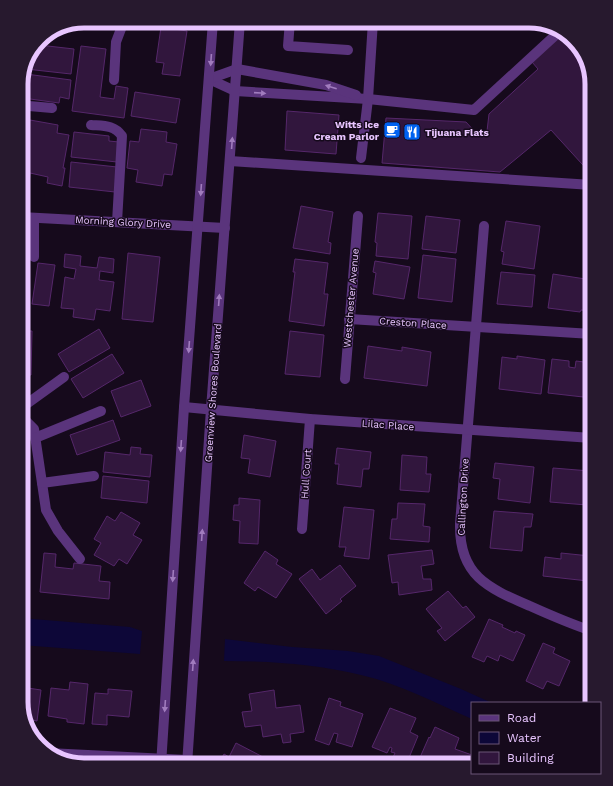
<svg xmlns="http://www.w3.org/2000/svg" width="613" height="786" font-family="'Work Sans',sans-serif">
  <rect width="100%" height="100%" fill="#160a1c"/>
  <g fill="#0d0738">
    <path d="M21,618l109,9 12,4 -2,23 -119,-9z"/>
    <path d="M225,639l67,8 56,4 31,5 82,33 31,14h-20v16c-36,-16 -72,-35 -111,-44 -45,-11 -91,-14 -137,-14z"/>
  </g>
  <g fill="#31163d" stroke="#55276a">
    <path d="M161,27l26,4 -7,45 -18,-2 2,-11 -8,-1z"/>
    <path d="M564,33l18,16 10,35v91l-41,-45 -51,42 -118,-9 4,-45 80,4 11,12h6l4,-3 2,-17 49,-45 -6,-7z"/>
    <path d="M39,45l35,4 -3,25 -45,-5 9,-18 3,1z"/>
    <path d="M81,46l25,3 -6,48 14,2 2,-13 12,2 -4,30 -52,-7z"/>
    <path d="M26,74l45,6 -2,19 -9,-2 -1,6 -36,-5z"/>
    <path d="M135,92l45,7 -4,24 -45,-7z"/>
    <path d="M287,111l52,4 -3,39 -51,-4z"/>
    <path d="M30,120l28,5 -1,8 12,2 -6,33h2l-3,18 -15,-3 1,-6 -18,-4 -1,11 -8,-2v-14l3,1 1,-8h-4v-30l6,1z"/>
    <path d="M141,129l26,3 -1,10 11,2 -5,31 -8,-1 -2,12 -26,-4 2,-12 -11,-2 3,-27 9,1z"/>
    <path d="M74,132l35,4v5l10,1 -2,20 -46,-5z"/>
    <path d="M71,162l46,5 -2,25 -46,-5z"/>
    <path d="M301,206l32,6 -5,30 3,1 -1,11 -37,-6z"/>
    <path d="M378,213l34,3 -4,43 -32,-3 1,-13 -2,-1z"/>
    <path d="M426,216l34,4 -4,33 -34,-4z"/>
    <path d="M506,221l34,5 -6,43 -32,-5 2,-12 -3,-1z"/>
    <path d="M591,227h1v13h-2z"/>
    <path d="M128,253l32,4 -7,65 -31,-3z"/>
    <path d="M65,254l16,2 -1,10 17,2 2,-11 15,2 -1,14 -13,-2 -1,9 15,2 -4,29 -14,-2 -2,11 -21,-3 1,-8 -13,-1 4,-31 9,2 2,-10 -12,-2z"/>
    <path d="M423,255l33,4 -4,43 -34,-4z"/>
    <path d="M295,259l33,4 -4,31h4l-4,32 -35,-5 6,-49h-2z"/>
    <path d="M375,261l35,6 -6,32 -31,-5 3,-21 -3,-1z"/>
    <path d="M21,262h6l-1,39 -5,-1z"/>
    <path d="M38,263l17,2 -6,41 -17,-2z"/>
    <path d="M501,272l34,3 -3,32 -35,-3z"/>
    <path d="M553,274l39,6v31l-11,-1 -1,2 -32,-4z"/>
    <path d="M99,329l11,19 -41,24 -11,-18z"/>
    <path d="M21,331h11l-1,44h-10z"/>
    <path d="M290,331l34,4 -4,42 -35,-3z"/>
    <path d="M368,346l34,5v-4l29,5 -4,34 -63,-8z"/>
    <path d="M112,354l12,19 -41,25 -12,-19z"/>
    <path d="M517,356l28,4 -4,34 -42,-5 3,-32 15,2z"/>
    <path d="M552,359l17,2v6l6,1 1,-7 16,2v35l-44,-5z"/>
    <path d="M141,380l10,26 -30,11 -10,-26z"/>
    <path d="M113,420l7,20 -43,15 -7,-20z"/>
    <path d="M244,435l32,6 -6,36 -22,-4 2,-14 -9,-1z"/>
    <path d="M131,447l10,1 -1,6 12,1 -2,22 -47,-5 2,-20 25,3z"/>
    <path d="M337,448l34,4 -2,17h-6l-2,18 -24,-3 2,-20h-4z"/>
    <path d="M402,455l25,2 -1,17h5l-2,18 -29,-2z"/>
    <path d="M495,463l39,4 -4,36 -32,-4 2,-20 -7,-1z"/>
    <path d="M553,468l37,3 -3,34 -37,-3z"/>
    <path d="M103,476l46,5 -2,22 -46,-5z"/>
    <path d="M239,498l21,2 -2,44 -19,-1 1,-22 -7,-1 1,-15h5z"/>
    <path d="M398,503l27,1 -2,22 7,1 -1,15 -39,-3 2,-20h5z"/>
    <path d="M344,507l30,3 -5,49 -25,-3 2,-9h-7z"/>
    <path d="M494,511l39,3 -2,13h-7l-2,24 -32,-3z"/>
    <path d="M121,512l19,11 -7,12 9,5 -15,24 -8,-5 -5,7 -20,-11 7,-12 -7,-4 13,-23 8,5z"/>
    <path d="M432,550l2,14 -13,2 2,13h8l1,11 -33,5 -1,-13 -6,1 -4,-28z"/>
    <path d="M265,551l13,9 -2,4 16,10 -16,24 -18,-11 -3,4 -11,-8z"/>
    <path d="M44,553l12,1 -1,13 18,2 1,-6 27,3 -2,15 11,1 -1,17 -69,-7z"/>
    <path d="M561,553l29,3 -2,25 -45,-5 2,-19 16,2z"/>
    <path d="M340,565l16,21 -16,13 2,2 -16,13 -27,-35 13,-10 8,11z"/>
    <path d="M448,591l15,17 3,-2 9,11 -30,24 -8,-10 5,-3 -16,-19z"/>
    <path d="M489,619l14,6 -1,2 13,6 1,-2 9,4 -12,26 -13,-6 -2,6 -11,-5 -3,6 -12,-5z"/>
    <path d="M543,643l12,5 -2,5 17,8 -11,25 -12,-5 -4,8 -17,-8z"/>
    <path d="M590,661h2v34l-8,-2z"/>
    <path d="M70,682l18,2 -4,40 -17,-2v-3l-19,-3 3,-28 18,2z"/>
    <path d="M21,687l20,3 -4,31 -11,-2 -5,-17z"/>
    <path d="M108,689l24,2 -3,26 -22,-2v10l-15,-1 3,-31 13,1z"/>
    <path d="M274,690l2,18 24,-3 4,27 -14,2 1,8 -8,1 -2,-9 -18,3 -2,-12 -16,2 -3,-15 10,-1 -3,-17z"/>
    <path d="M329,698l12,4 -1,4 23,8 -11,33 -16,-5 2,-8 -4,-1 -5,12 -14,-5z"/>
    <path d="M390,708l26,10 -6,14 8,4 -12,29 -16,-1 5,-11 -4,-1 1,-4 -2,-1 -3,6 -15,-6z"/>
    <path d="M435,727l24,11 -4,11 17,6 -4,10h-42l-8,-3 11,-25 1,1z"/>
    <path d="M236,743l27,14 -4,8h-41l6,-11 5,3z"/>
  </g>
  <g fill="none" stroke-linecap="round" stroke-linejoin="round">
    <g stroke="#5a347c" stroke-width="10">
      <path d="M290,21l-2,25 60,4"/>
      <path d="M209,79l26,12 133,8 106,11 87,-80"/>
      <path d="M209,79l28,-10 89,16 30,10"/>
      <path d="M114,80l2,-38 8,-21h-6"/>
      <path d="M21,91l1,-13"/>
      <path d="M21,96l5,8 3,2 23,2"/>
      <path d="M91,125c13,1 23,0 31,11l-5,86"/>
      <path d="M361,158l7,-59 5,-78"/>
      <path d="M230,161l362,24"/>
      <path d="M21,217l204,11"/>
      <path d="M484,226l-24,298c-1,52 28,64 70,82 20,9 41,18 62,25"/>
      <path d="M34,257v-39"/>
      <path d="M349,319l243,15"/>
      <path d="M345,379l13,-163"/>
      <path d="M184,407l126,12 282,19"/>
      <path d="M21,408l43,-31"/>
      <path d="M21,416l13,13 12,81 12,21 22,28"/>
      <path d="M35,438l66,-27"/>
      <path d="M42,483l52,-7"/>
      <path d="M302,529l8,-110"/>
      <path d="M48,753l139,7"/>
      <path d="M161,765l23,-358 29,-386"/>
      <path d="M187,765l24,-356 29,-388"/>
    </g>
  </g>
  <defs><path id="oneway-solid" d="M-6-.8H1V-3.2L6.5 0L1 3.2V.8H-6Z"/></defs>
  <g fill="#a17cbe">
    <use href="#oneway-solid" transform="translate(211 60) rotate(94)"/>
    <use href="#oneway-solid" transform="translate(331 87) rotate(-162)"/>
    <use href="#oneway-solid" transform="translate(260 93) rotate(4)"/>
    <use href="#oneway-solid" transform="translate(232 143) rotate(-86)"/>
    <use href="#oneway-solid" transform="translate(201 190) rotate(94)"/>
    <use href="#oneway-solid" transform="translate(219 300) rotate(-86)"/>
    <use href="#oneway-solid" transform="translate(189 347) rotate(94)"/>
    <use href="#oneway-solid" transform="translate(181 446) rotate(94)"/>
    <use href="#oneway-solid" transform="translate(202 535) rotate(-86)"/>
    <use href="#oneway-solid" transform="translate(173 576) rotate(94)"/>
    <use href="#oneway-solid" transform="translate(193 665) rotate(-86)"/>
    <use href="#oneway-solid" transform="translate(165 706) rotate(94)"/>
  </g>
  <defs>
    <g id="cafe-square" transform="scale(0.9)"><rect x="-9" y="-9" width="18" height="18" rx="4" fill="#0062f0" stroke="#160a1c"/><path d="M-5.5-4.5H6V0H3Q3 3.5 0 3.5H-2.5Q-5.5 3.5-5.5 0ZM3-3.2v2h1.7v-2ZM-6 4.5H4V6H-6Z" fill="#fff"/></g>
    <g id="restaurant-square" transform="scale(0.9)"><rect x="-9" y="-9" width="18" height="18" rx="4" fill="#0062f0" stroke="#160a1c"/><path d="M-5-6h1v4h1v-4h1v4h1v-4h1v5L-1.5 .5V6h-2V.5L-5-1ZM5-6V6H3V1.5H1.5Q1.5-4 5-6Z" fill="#fff"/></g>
  </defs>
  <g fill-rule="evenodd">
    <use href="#cafe-square" x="392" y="130"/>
    <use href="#restaurant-square" x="412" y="132"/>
  </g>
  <g text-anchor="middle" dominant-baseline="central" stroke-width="3" stroke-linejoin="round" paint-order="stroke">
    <g font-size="10" font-weight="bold" fill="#e8c5ff" stroke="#160a1c" text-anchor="end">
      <text x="379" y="124">Witts Ice<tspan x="379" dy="12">Cream Parlor</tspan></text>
      <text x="425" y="132" text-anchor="start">Tijuana Flats</text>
    </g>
    <g font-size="10" fill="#e8c5ff" stroke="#160a1c">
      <text transform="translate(123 222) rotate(3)">Morning Glory Drive</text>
      <text transform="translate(351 298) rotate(-85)">Westchester Avenue</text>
      <text transform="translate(413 323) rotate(4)">Creston Place</text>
      <text transform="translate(213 393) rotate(-86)">Greenview Shores Boulevard</text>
      <text transform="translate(388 425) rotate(4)">Lilac Place</text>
      <text transform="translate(306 474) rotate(-86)">Hull Court</text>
      <text transform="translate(463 497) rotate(-87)">Callington Drive</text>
    </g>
  </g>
  <path d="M0 0H613V786H0ZM84 28H529A56 56 0 0 1 585 84V702A56 56 0 0 1 529 758H84A56 56 0 0 1 28 702V84A56 56 0 0 1 84 28Z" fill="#27192e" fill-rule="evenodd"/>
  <path fill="none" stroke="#e8c5ff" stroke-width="5" d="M84 28H529A56 56 0 0 1 585 84V702A56 56 0 0 1 529 758H84A56 56 0 0 1 28 702V84A56 56 0 0 1 84 28Z"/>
  <rect x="471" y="702" width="130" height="72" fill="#160a1c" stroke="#6a5577"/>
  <rect x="479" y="715" width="20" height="6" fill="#5a347c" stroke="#6a5577"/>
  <text x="507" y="722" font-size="12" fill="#e8c5ff">Road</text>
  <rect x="479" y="732" width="20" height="12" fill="#0d0738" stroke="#6a5577"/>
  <text x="507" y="742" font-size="12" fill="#e8c5ff">Water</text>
  <rect x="479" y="752" width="20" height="12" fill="#31163d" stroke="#6a5577"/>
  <text x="507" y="762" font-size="12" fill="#e8c5ff">Building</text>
</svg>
